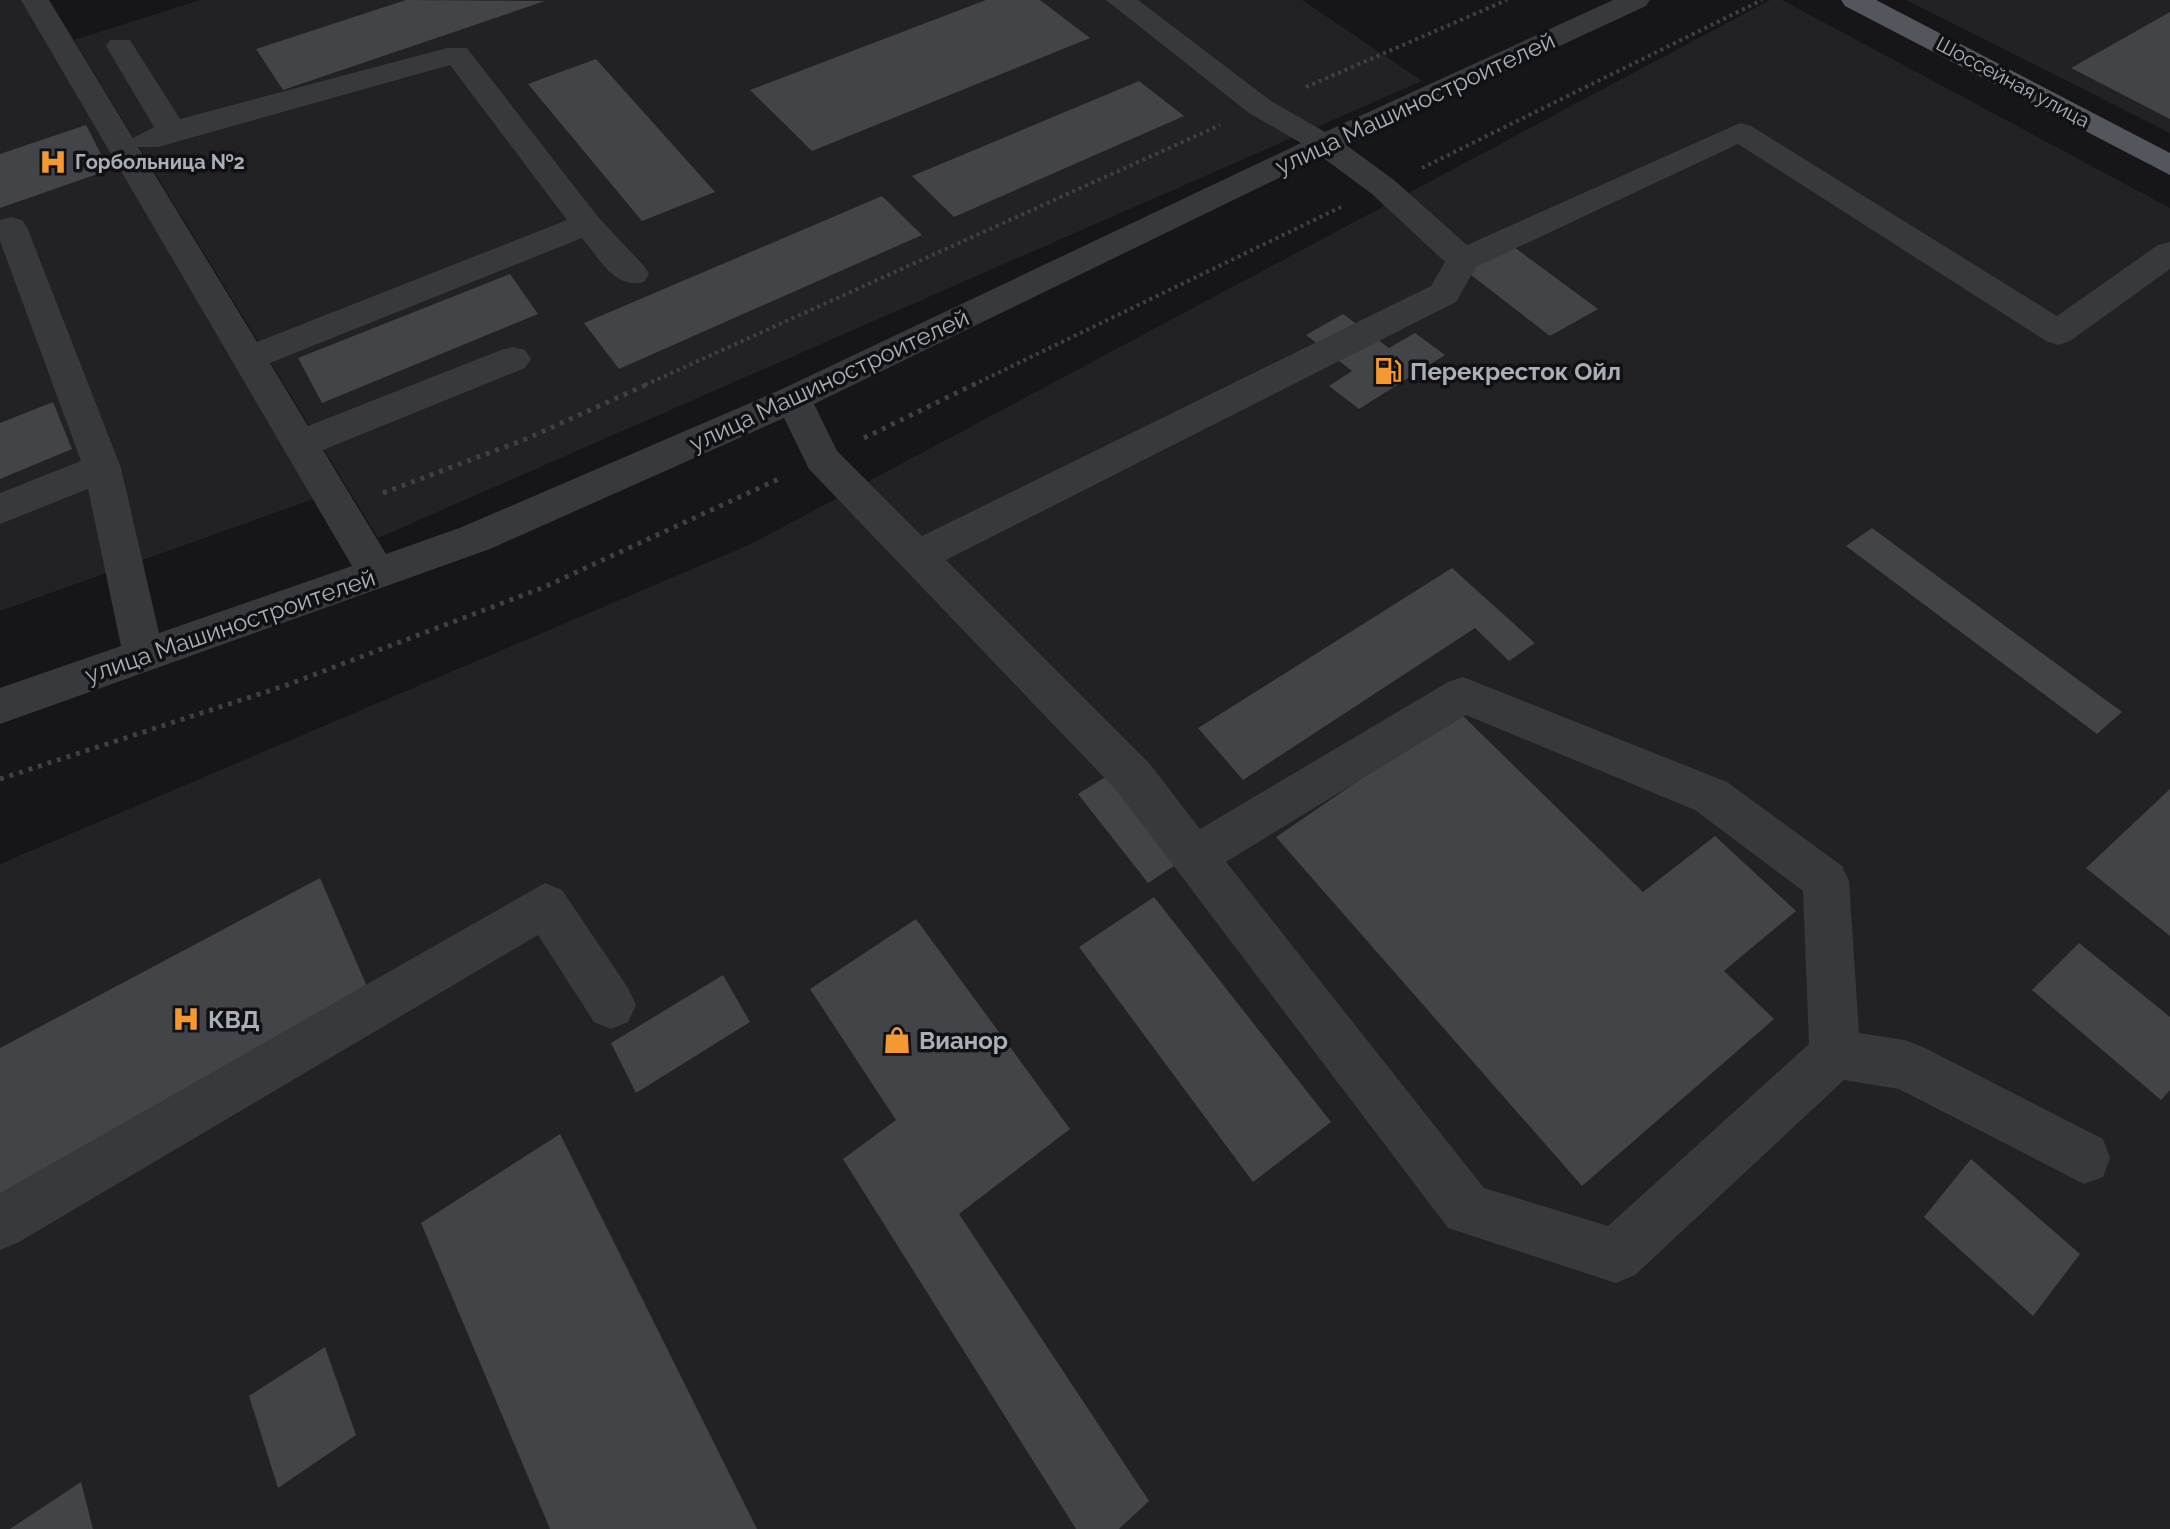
<svg xmlns="http://www.w3.org/2000/svg" width="2170" height="1529" font-family="Raleway,sans-serif">
  <rect width="100%" height="100%" fill="#161618"/>
  <g fill="#222225">
    <path d="M0,0h39l305,488 -344,123z"/>
    <path d="M200,0h1102l120,81 -1044,457 -304,-498z"/>
    <path d="M1770,0h12l388,208v1321h-2170v-665l751,-320z"/>
    <path d="M1906,0h264v133z"/>
  </g>
  <g fill="#424448">
    <path d="M406,0l139,1 -262,89 -27,-41z"/>
    <path d="M986,0h54l50,38 -278,113 -62,-61z"/>
    <path d="M2170,12v107l-99,-51z"/>
    <path d="M596,59l119,133 -73,29 -114,-137z"/>
    <path d="M1139,81l45,35 -230,101 -42,-41z"/>
    <path d="M86,125l23,45 -109,38v-54z"/>
    <path d="M882,196l40,39 -303,134 -35,-46z"/>
    <path d="M1514,247l84,62 -48,27 -84,-65z"/>
    <path d="M510,274l28,40 -216,89 -24,-45z"/>
    <path d="M1343,314l46,34 26,-15 30,22 -86,54 -30,-23 23,-15 -46,-36z"/>
    <path d="M53,402l19,47 -72,30v-56z"/>
    <path d="M1872,528l250,184 -25,22 -251,-188z"/>
    <path d="M1452,568l83,75 -26,18 -34,-33 -232,152 -45,-52z"/>
    <path d="M1459,712l184,180 72,-56 81,75 -72,60 50,48 -192,167 -306,-349z"/>
    <path d="M1115,771l71,87 -38,25 -70,-89z"/>
    <path d="M2170,789v147l-84,-68z"/>
    <path d="M320,878l48,111 -368,209v-150z"/>
    <path d="M1154,897l177,225 -78,60 -174,-235z"/>
    <path d="M916,919l154,210 -111,85 190,287 -30,28h-43l-233,-370 53,-39 -86,-131z"/>
    <path d="M2079,943l91,74v73l-9,10 -129,-110z"/>
    <path d="M723,975l27,47 -114,71 -25,-50z"/>
    <path d="M560,1134l197,395h-207l-129,-306z"/>
    <path d="M1971,1159l109,95 -47,62 -109,-99z"/>
    <path d="M325,1347l31,88 -78,53 -29,-92z"/>
    <path d="M81,1482l12,47h-83z"/>
  </g>
  <g fill="none" stroke-linecap="round" stroke-linejoin="round">
    <g stroke="#3d4044" stroke-width="4" stroke-dasharray="3 4" stroke-linecap="butt">
      <path d="M1306,87l201,-87"/>
      <path d="M1422,168l340,-168"/>
      <path d="M645,385l575,-260"/>
      <path d="M973,385l368,-178"/>
    </g>
    <g stroke="#3d4044" stroke-width="5" stroke-dasharray="4 6" stroke-linecap="butt">
      <path d="M864,438l113,-55"/>
      <path d="M383,493l143,-54 124,-56"/>
      <path d="M0,779l287,-94 255,-97 241,-111"/>
    </g>
    <g fill="#37393d" fill-rule="evenodd">
      <path d="M21,0h28l84,138 21,-11 -48,-81 4,-6h20l50,79 267,-71h20l131,169 46,49 5,8 -5,8c-29,8 -45,-24 -62,-44l-312,125 38,63 193,-76 12,-3 12,3 6,9 -6,9 -202,82 63,104 76,-27 318,-137 521,-247 -52,-30 -143,-113h32l133,101 54,31 288,-132h37l-4,6 -300,139 48,35 73,65 273,-122 11,3 306,190 101,-71 12,-3v27l-100,72 -12,4 -12,-4 -308,-197 -262,123 -20,35 -510,258 203,203 51,66 248,-147 15,-5 264,105 115,84 7,15 10,152 46,7 18,7 180,92 7,19 -7,19 -19,7 -185,-95 -55,-9 -209,195 -19,8 -168,-55 -331,-437 -308,-322 -25,-51 -294,131 -490,175v-36l121,-42 -33,-157 -88,35v-31l81,-32 -81,-220v-21l11,-3 11,3 5,7 94,241 38,165 193,-67zM450,65l117,155 -310,122 -119,-195h20zM1322,157l50,37 73,68 -14,24 -509,250 -85,-85 -23,-47zM1466,715l229,95 108,81 6,153 -201,182 -124,-38 -258,-326z"/>
      <path d="M545,883l17,7 66,98 8,17 -8,17 -17,7 -17,-7 -56,-87 -519,307 -19,8v-57z"/>
    </g>
    <path fill="#53565c" fill-rule="evenodd" d="M1841,0h35l294,153v22l-325,-169z"/>
  </g>
  <defs>
    <g id="hospital-bare" transform="scale(2.16)"><path d="M-5-5h3v3.5h4V-5h3V5h-3V1.5h-4V5h-3Z" fill="#f49931" stroke="#111113" stroke-width="2.5" paint-order="stroke"/></g>
    <g id="fuel-bare" transform="scale(2.16)"><path d="M-5.5-6h7V0h2V4h1.3V-2.5L3-4.5l.8-.8L6-3V5H2.5V1h-1V6h-7ZM-4.2-4.7v3.2H.2V-4.7Z" fill="#f49931" stroke="#111113" stroke-width="2.5" paint-order="stroke"/></g>
    <g id="shop-bare" transform="scale(2.16)"><path d="M-5-2.5h2.3a2.7 3.5 0 0 1 5.4 0H5L5.5 6h-11ZM-1.5-2.5h3a1.5 2.3 0 0 0-3 0Z" fill="#f49931" stroke="#111113" stroke-width="2.5" paint-order="stroke"/></g>
  </defs>
  <g fill-rule="evenodd">
    <use href="#hospital-bare" x="53" y="162"/>
    <use href="#fuel-bare" x="1388" y="371"/>
    <use href="#hospital-bare" x="186" y="1019"/>
    <use href="#shop-bare" x="897" y="1040"/>
  </g>
  <g text-anchor="middle" dominant-baseline="central" stroke-width="7" stroke-linejoin="round" paint-order="stroke">
    <g font-size="20" fill="#a8afb8" stroke="#111113">
      <text transform="translate(2013 82) rotate(28)">Шоссейная улица</text>
    </g>
    <g font-size="20" font-weight="bold" fill="#a8afb8" stroke="#111113" text-anchor="start">
      <text x="75" y="162">Горбольница №2</text>
    </g>
    <g font-size="24" fill="#a8afb8" stroke="#111113">
      <text transform="translate(1415 103) rotate(-25)">улица Машиностроителей</text>
      <text transform="translate(829 380) rotate(-25)">улица Машиностроителей</text>
      <text transform="translate(230 626) rotate(-19)">улица Машиностроителей</text>
    </g>
    <g font-size="24" font-weight="bold" fill="#a8afb8" stroke="#111113" text-anchor="start">
      <text x="1410" y="371">Перекресток Ойл</text>
      <text x="208" y="1019">КВД</text>
      <text x="919" y="1040">Вианор</text>
    </g>
  </g>
</svg>
